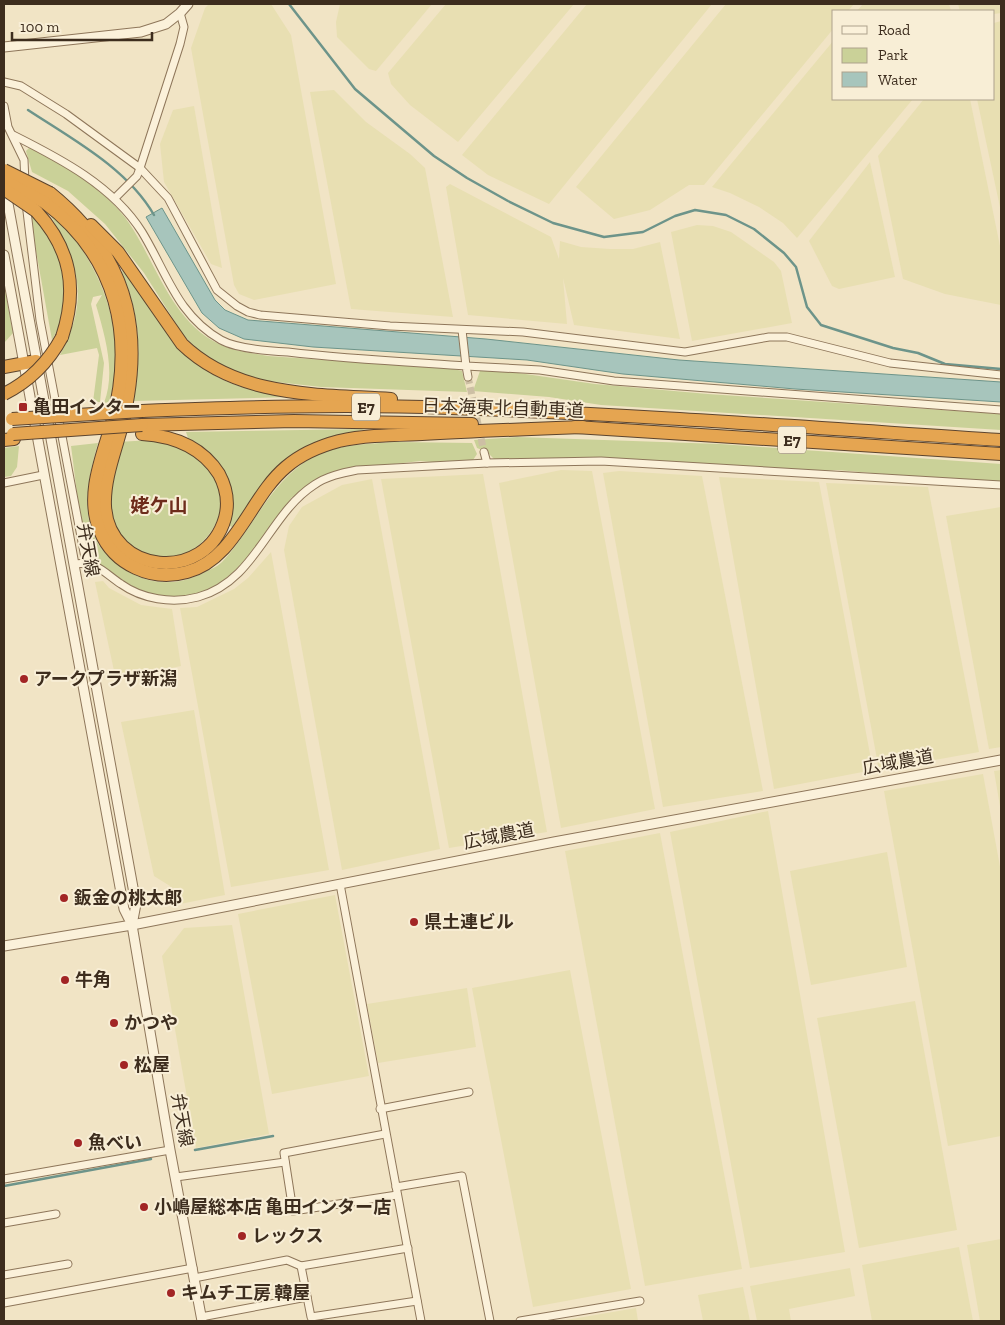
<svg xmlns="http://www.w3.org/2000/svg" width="1005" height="1325" font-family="'Zilla Slab','Noto Sans JP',serif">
  <rect width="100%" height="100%" fill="#f1e4c5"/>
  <g fill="#e8dfb2">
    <path d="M209,4h62l20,31 45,249 -82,16 -15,-6 -5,-9 -43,-237 14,-40z"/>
    <path d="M340,4h92l-56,67 -7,-2 -32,-32 -1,-15z"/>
    <path d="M446,4h128l-116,138 -48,-37 -19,-21 -3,-11z"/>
    <path d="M587,4h125l-163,200 -61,-29 -26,-20z"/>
    <path d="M726,4h128l-6,7h-14v17l-130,157h-15l-39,25 -36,9 -38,-32z"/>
    <path d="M863,4h86l2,7h-94z"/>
    <path d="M958,4h43v9l-7,1v-3h-34z"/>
    <path d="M1001,21v191l-24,-113h17v-76z"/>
    <path d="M834,40v59h79l-116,139 -14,-15 -24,-16 -29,-14 -18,-6z"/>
    <path d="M334,90l32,32 44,32 15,14 28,149 -102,-8 -41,-217z"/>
    <path d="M924,99h46l31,152v54l-56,-11 -42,-15 -25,-123z"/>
    <path d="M194,106l28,162 -11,-4 -47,-82 -4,-38 13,-34z"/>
    <path d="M870,162l25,115 -56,12 -7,-3 -23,-45z"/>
    <path d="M450,184l101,53 8,22 1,-18 21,6 29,2h23l27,-7 20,97 -106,-14 -11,-47 4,46 -99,-9 -22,-128z"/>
    <path d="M697,225l16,1 18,6 43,30 7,9 11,52 -100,18 -21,-109z"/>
    <path d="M561,470l31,1 63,338 -94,19 -62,-345z"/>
    <path d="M619,471l83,5 61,315 -100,16 -60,-334z"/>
    <path d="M483,474l64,358 -98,16 -68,-369z"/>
    <path d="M719,477l100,5 54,288 -99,19z"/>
    <path d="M372,479l68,370 -98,21 -58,-320 5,-24 13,-19 40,-22z"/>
    <path d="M826,483l102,4 51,265 -100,18z"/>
    <path d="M1001,507v240l-12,2 -43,-233z"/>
    <path d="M271,552l58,318 -98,17 -51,-279 17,-1 37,-18 14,-11z"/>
    <path d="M103,581l6,7 32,17 31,4 9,57 -65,14 -21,-98z"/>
    <path d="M194,710l31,185 -50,10 -5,-19 -16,-10 -33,-154z"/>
    <path d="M1001,770v42l-7,-41z"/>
    <path d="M983,774l18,98v264l-53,10 -64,-355z"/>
    <path d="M768,811l77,441 -95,16 -80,-436z"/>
    <path d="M660,833l82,436 -97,17 -80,-435z"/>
    <path d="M887,852l20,115 -96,18 -21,-114z"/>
    <path d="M335,895l34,181 -97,18 -34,-180z"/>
    <path d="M232,925l37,209 -73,14 -34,-192 22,-28z"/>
    <path d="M570,970l61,319 -98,18 -61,-319z"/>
    <path d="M467,988l9,59 -98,16 -11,-59z"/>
    <path d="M915,1001l42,229 -98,18 -42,-230z"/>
    <path d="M1001,1239v82h-21l-13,-76z"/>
    <path d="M959,1247l14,74h-101l-10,-56z"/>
    <path d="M850,1268l5,28 -66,13 2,12h-34l-7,-35z"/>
    <path d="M743,1287l7,34h-47l-5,-26z"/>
    <path d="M636,1308l2,13h-78z"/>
  </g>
  <g fill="#cad198">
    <path d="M30,147c36,20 75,41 99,76 27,40 43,99 90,121 15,7 32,9 49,12l186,13 8,2 5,21 -146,-5 -62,-7 -30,-9 -21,-12 -24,-23 -40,-63 -39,-49 -37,-33 -36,-19 -6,-21z"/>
    <path d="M48,211c10,11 23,21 31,34 31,45 47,103 30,157l-5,1c12,-31 1,-67 -8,-98l6,-10 -9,2 -2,7 13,59 -4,39h-7l6,-47 -2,-7 -37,7c31,-58 18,-91 -12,-144z"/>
    <path d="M29,212c33,32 48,85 23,128z"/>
    <path d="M125,267c27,46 52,94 103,115 20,9 42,10 63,15l-157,4c7,-50 7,-82 -12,-129z"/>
    <path d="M4,284l9,49 -9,10z"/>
    <path d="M480,371h25l90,13 113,10 293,20v16l-400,-25 -52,-8 -76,-6z"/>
    <path d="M365,429l-50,14 -39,24 -44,60 -4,-2c10,-40 -3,-68 -40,-87l-2,-6z"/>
    <path d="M517,437l203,7 281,20v20l-164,-14 -30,2 -312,-12 -8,-8 -10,-4 -3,-8z"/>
    <path d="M152,440c9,2 21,3 30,7 5,3 10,8 15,11 66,48 -19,138 -70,84 -10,-10 -18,-25 -18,-40 0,-20 6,-41 9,-60z"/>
    <path d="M396,442l76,1 5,11 -4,6 -29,3 -24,-2 -51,6c-12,-3 -24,2 -35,5 -7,1 -10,7 -18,7l-19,18h-5c-37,55 -88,135 -163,87 -13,-8 -32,-15 -38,-30 -13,-33 -15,-73 -20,-108l27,-3c-11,39 -21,83 11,114 27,26 61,33 94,16 6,-3 14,-6 19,-11 32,-34 47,-79 89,-104 25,-14 57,-14 85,-16z"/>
    <path d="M19,446l-2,21 -6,9 -7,1v-29z"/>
  </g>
  <path fill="#a7c5bc" stroke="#6d948a" d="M162,208l53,92 10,10 23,10 238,19 193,21 322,22v20l-206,-13 -172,-15 -96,-14 -214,-13 -69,-8 -25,-11 -17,-15 -56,-96z"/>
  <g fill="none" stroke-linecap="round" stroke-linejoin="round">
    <g stroke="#6d948a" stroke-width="2.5">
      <path d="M289,4l66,85 79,67 33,22 41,23 45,22 51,14 39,-5 32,-16 20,-6 31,5 28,14 30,24 12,14 11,40 14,18 72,23 25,5 27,11 56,5"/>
      <path d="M28,110c44,29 99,58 126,105"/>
      <path d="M195,1150l78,-14"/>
      <path d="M4,1186l147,-27"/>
    </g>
    <path stroke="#cdbfa4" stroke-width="7" stroke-dasharray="7 3.5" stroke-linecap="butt" d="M468,377l16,75"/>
    <g stroke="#8e765a" stroke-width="9">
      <g id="minor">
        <path d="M4,82l17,4 45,28 74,54 28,30 49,92 20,16 11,6 12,3 130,11 133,6 162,20 84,-15h18l103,26 111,12"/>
        <path d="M4,106l4,21 16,33 1,23"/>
        <path d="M13,135c48,24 100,51 129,97 25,41 35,83 79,108 16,9 48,11 67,12 59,7 119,10 178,14l2,11"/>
        <path d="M115,198l22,-22 3,-8 40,-124 4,-17 -4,-14"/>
        <path d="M26,203l14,117 46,243"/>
        <path d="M462,330l4,36 74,4 74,11 387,29"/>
        <path d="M484,452l3,11"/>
        <path d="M4,483l39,-8"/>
        <path d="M74,564c23,-3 29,8 47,20 21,15 51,20 77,13 58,-16 70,-82 116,-112 13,-9 28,-12 43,-15l130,-7 114,-2 400,24"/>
        <path d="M340,884l81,437"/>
        <path d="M380,1109l89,-17"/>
        <path d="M385,1134l-101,19 9,58 104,-16"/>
        <path d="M176,1177l109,-15"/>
        <path d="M4,1179l166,-29"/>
        <path d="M396,1187l66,-11 28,145"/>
        <path d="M4,1223l52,-9"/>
        <path d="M408,1248l-107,18 10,51 106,-16"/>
        <path d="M4,1275l64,-11"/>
        <path d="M194,1278l93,-18 14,6"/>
        <path d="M4,1303l189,-35"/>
        <path d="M201,1317l106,-20"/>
        <path d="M520,1321l120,-20"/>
      </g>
    </g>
    <g stroke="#8e765a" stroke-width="11">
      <g id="tertiary">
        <path d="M4,47l137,-15 25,-8 14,-11 8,-9"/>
        <path d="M5,187l131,717 -4,21"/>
        <path d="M4,255l120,654 8,16 38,225 32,171"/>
        <path d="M4,946l128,-21 422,-83 447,-82"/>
      </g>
    </g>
    <g stroke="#5c442e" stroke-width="14">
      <g id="motorway">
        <path d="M50,193c84,68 97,150 67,250 -6,20 -13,42 -12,63 4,69 101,78 120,12 4,-15 1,-31 -6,-44 -17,-27 -46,-38 -77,-40"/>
        <path d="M44,202c74,55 91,135 68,221 -10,34 -27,73 -12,108 14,34 52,51 87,41 49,-13 63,-75 99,-105 15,-13 34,-21 53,-26 27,-6 55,-6 83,-7 53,-3 107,-5 161,-7"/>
        <path d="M36,211c35,38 42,78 26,126"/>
        <path d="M91,225l27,27 64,92c56,54 136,50 209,55"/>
        <path d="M4,367l32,-6"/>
        <path d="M142,411c102,-4 204,-7 307,-3 184,6 368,20 552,32"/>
        <path d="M142,425l152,-4 178,3"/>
        <path d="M575,427l426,27"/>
        <path d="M4,440l10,-1"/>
      </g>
    </g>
    <use href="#minor" stroke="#fbf1da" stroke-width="7"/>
    <use href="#tertiary" stroke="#fbf1da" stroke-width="9"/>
    <use href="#motorway" stroke="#e5a551" stroke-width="12"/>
    <g stroke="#5c442e" stroke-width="14" stroke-linecap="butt">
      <g id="motorway-bridge">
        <path d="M4,170l46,23"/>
        <path d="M4,181l40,21"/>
        <path d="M4,189l32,22"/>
        <path d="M4,394c26,-13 44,-31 58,-57"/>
        <path d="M12,419l130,-8"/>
        <path d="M13,434l129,-9"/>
      </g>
    </g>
    <use href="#motorway-bridge" stroke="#e5a551" stroke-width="12"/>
  </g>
  <g fill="#a22525" stroke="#f8eed6" stroke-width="2">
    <rect x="18" y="402" width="10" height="10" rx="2.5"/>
    <circle cx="24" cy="679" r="5"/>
    <circle cx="64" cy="898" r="5"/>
    <circle cx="414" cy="922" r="5"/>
    <circle cx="65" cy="980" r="5"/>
    <circle cx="114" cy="1023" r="5"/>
    <circle cx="124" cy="1065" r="5"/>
    <circle cx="78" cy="1143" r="5"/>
    <circle cx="144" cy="1207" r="5"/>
    <circle cx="242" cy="1236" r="5"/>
    <circle cx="171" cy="1293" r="5"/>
  </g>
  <g text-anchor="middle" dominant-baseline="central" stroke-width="4" stroke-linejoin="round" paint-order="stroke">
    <g fill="#f8eed6" stroke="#756755" stroke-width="1">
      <rect x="352" y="393.5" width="28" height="27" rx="4"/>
      <rect x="778" y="426.5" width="28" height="27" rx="4"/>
    </g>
    <g font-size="16" font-weight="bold" fill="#3d2d1e">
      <text x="366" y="407">E7</text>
      <text x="792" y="440">E7</text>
    </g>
    <g font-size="18" font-weight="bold" fill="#3d2d1e" stroke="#f8eed6" text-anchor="start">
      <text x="33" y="407">亀田インター</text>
      <text x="34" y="679">アークプラザ新潟</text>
      <text x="74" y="898">鈑金の桃太郎</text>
      <text x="424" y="922">県土連ビル</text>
      <text x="75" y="980">牛角</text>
      <text x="124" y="1023">かつや</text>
      <text x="134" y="1065">松屋</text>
      <text x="88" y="1143">魚べい</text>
      <text x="154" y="1207">小嶋屋総本店 亀田インター店</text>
      <text x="252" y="1236">レックス</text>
      <text x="181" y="1293">キムチ工房 韓屋</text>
    </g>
    <g font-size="18" fill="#3d2d1e" stroke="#f8eed6">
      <text transform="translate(503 408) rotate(2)">日本海東北自動車道</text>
      <text transform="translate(88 550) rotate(80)">弁天線</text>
      <text transform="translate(898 762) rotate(-10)">広域農道</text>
      <text transform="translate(499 836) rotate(-11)">広域農道</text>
      <text transform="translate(182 1120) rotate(80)">弁天線</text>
    </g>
    <g font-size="19" font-weight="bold" fill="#6d2c1b" stroke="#f8eed6">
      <text x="159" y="505">姥ケ山</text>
    </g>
  </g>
  <rect width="1005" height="1325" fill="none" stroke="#3d2d1e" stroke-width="10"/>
  <rect x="832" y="10" width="162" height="90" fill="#f8eed6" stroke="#ada18c"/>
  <rect x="842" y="26" width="25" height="8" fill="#fbf1da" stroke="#ada18c"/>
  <text x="878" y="35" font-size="15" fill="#3d2d1e">Road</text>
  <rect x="842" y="48" width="25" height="15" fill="#cad198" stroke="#ada18c"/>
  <text x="878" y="60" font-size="15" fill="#3d2d1e">Park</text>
  <rect x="842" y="72" width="25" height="15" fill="#a7c5bc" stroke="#ada18c"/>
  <text x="878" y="85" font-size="15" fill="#3d2d1e">Water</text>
  <path d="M12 32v8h140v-8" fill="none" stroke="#3d2d1e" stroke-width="2.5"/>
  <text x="20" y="32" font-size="15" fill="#3d2d1e" stroke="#f8eed6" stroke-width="4" paint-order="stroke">100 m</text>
</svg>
